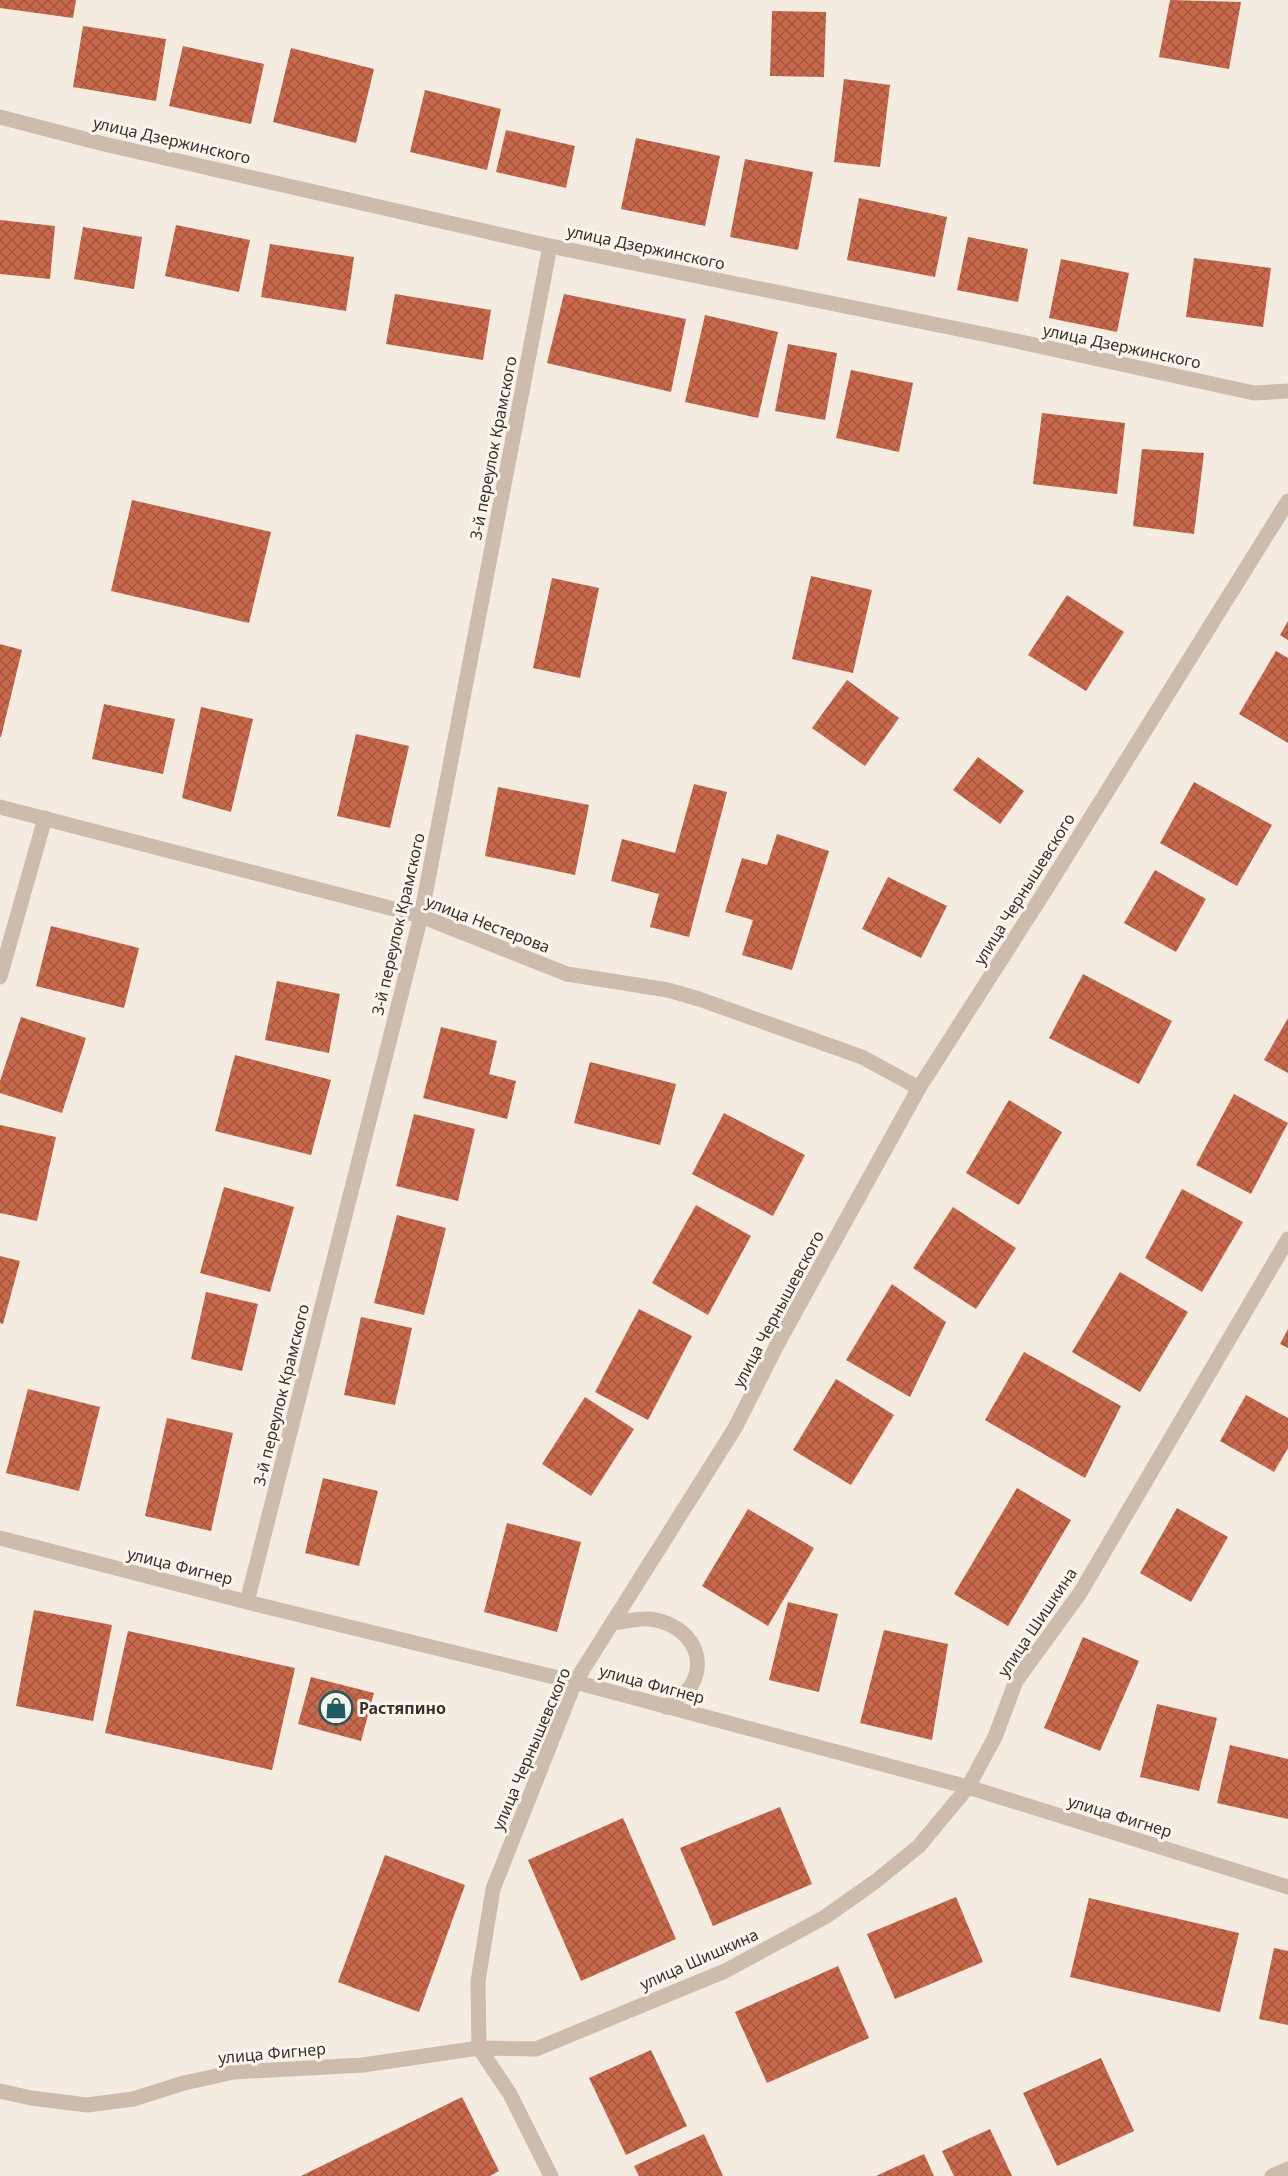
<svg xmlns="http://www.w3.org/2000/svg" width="1288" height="2176" font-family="'Noto Sans',sans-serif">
  <defs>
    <pattern id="building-cross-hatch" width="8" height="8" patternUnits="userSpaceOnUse" patternTransform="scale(1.5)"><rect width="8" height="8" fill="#c8694b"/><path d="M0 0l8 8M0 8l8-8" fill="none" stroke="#a4573f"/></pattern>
  </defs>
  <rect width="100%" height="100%" fill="#f4ebe1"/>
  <g fill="url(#building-cross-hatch)">
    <path d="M0,0h76l-3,18 -73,-10z"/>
    <path d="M1170,0l71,2 -12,67 -70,-12z"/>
    <path d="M772,11l54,1 -2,65 -54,-1z"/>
    <path d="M83,26l83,13 -10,62 -83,-14z"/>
    <path d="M183,46l81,18 -13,60 -82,-18z"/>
    <path d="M291,48l83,21 -18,74 -83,-21z"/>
    <path d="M844,79l46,6 -10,82 -46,-5z"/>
    <path d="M425,90l76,19 -14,61 -77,-18z"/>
    <path d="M506,130l69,16 -9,42 -70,-16z"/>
    <path d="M636,138l84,18 -15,70 -84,-17z"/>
    <path d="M745,159l68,13 -15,78 -68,-13z"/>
    <path d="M859,198l88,19 -12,60 -88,-17z"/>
    <path d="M0,220l55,6 -5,53 -50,-5z"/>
    <path d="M176,225l74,15 -11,52 -74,-16z"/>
    <path d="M83,227l59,10 -8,52 -60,-10z"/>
    <path d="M968,237l60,12 -10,53 -61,-12z"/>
    <path d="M270,244l84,13 -8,54 -85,-14z"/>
    <path d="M1194,258l77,10 -8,59 -77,-10z"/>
    <path d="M1061,259l68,14 -12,59 -68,-14z"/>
    <path d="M395,294l96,16 -8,50 -97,-16z"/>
    <path d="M564,294l122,25 -15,73 -124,-29z"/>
    <path d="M705,315l73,17 -20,86 -73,-16z"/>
    <path d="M788,344l49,9 -12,67 -50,-9z"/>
    <path d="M851,370l62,13 -14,69 -63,-14z"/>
    <path d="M1042,413l83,10 -8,71 -84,-10z"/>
    <path d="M1142,449l62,4 -10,81 -61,-8z"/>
    <path d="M132,500l139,32 -22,91 -138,-32z"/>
    <path d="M811,576l61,14 -19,83 -61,-14z"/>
    <path d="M552,578l47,10 -19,90 -47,-10z"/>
    <path d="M1067,595l57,37 -38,59 -58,-36z"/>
    <path d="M1288,621v19l-8,-5z"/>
    <path d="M0,644l22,6 -21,87h-1z"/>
    <path d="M1276,651l12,7v85l-49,-29z"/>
    <path d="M847,680l52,38 -34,48 -53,-38z"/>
    <path d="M104,704l71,15 -12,55 -71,-15z"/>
    <path d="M201,707l52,12 -22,93 -49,-14z"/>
    <path d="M356,734l53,12 -19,82 -53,-12z"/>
    <path d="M978,757l46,34 -24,33 -47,-34z"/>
    <path d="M1194,782l78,43 -35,61 -77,-43z"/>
    <path d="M694,784l33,8 -38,145 -39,-10 9,-33 -48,-13 11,-42 53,14z"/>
    <path d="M498,787l91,18 -14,70 -90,-19z"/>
    <path d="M777,834l52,17 -37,119 -50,-15 11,-35 -28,-8 17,-54 25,7z"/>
    <path d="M1155,870l51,29 -30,53 -52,-29z"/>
    <path d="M888,877l59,29 -26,52 -59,-29z"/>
    <path d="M51,926l88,22 -15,60 -88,-22z"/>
    <path d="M1083,974l89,47 -33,63 -90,-46z"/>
    <path d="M277,981l63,13 -11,59 -64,-13z"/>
    <path d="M21,1017l65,21 -24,75 -62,-20v-12z"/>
    <path d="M1288,1018v55l-24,-13z"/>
    <path d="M441,1027l56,14 -8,33 27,7 -9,38 -84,-21z"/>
    <path d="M235,1055l96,25 -20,75 -96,-24z"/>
    <path d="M590,1062l86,22 -16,61 -86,-22z"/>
    <path d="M1234,1094l54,29 -37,71 -55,-29z"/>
    <path d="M1009,1100l53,32 -43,73 -53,-32z"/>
    <path d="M724,1113l81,42 -32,61 -81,-42z"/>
    <path d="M414,1114l61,15 -17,72 -62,-15z"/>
    <path d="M0,1125l56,12 -19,84 -37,-8z"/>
    <path d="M224,1187l70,20 -24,85 -70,-19z"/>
    <path d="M1182,1189l61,33 -41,70 -57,-34z"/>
    <path d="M696,1205l55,31 -43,79 -56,-32z"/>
    <path d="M953,1207l63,41 -40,61 -63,-41z"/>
    <path d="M397,1215l49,13 -22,87 -50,-12z"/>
    <path d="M0,1256l20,5 -17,63 -3,-1z"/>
    <path d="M1120,1272l68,40 -48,80 -68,-40z"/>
    <path d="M892,1284l54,38 -36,75 -64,-37z"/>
    <path d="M206,1292l52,12 -16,67 -51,-12z"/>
    <path d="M639,1309l53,27 -44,84 -53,-28z"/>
    <path d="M361,1317l51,11 -17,77 -51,-10z"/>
    <path d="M1288,1329v19l-8,-4z"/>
    <path d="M1024,1352l97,54 -36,72 -100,-58z"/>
    <path d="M836,1379l58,36 -43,70 -58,-35z"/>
    <path d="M28,1389l72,18 -21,84 -73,-18z"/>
    <path d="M1246,1395l42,23v30l-14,24 -54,-31z"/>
    <path d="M585,1397l49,32 -43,67 -49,-32z"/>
    <path d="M167,1418l66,15 -22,98 -66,-15z"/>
    <path d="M323,1478l55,13 -19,75 -54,-13z"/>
    <path d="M1017,1488l54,32 -63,106 -54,-32z"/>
    <path d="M1177,1508l51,29 -37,65 -51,-29z"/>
    <path d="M748,1509l66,39 -46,78 -66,-40z"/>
    <path d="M507,1523l74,19 -24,90 -73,-20z"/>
    <path d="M788,1602l50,12 -19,78 -50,-12z"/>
    <path d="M34,1610l78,15 -19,96 -77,-15z"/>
    <path d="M884,1630l64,14 -16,96 -72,-17z"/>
    <path d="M128,1631l167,37 -23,102 -167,-37z"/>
    <path d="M1083,1637l56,24 -39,90 -56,-23z"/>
    <path d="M311,1677l63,16 -13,48 -63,-17z"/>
    <path d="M1157,1704l60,14 -18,73 -59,-14z"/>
    <path d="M1230,1745l58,14v60l-71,-16z"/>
    <path d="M780,1807l32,77 -99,42 -33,-78z"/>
    <path d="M623,1818l53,121 -95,42 -53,-121z"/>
    <path d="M385,1855l80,30 -46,127 -81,-30z"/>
    <path d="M956,1897l27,65 -88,37 -28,-65z"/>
    <path d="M1089,1898l150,35 -19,79 -150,-35z"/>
    <path d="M1274,1948l14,3v74l-29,-6z"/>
    <path d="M838,1966l31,72 -102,45 -32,-71z"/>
    <path d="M651,2050l36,76 -61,29 -37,-77z"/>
    <path d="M1101,2058l33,73 -77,35 -34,-73z"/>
    <path d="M462,2097l37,74 -9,5h-189z"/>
    <path d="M990,2129l22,47h-58l-12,-25z"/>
    <path d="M704,2134l19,42h-84l-5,-10z"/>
    <path d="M924,2154l10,22h-58z"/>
  </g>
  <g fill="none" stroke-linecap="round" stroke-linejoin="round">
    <path stroke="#cdbbac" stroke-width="15" d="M612,1623c12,-1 26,-5 38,-4 34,4 60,34 41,67 -5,8 -18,15 -25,21"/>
    <g stroke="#cdbbac" stroke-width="15">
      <path d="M0,117l104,27 446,102 457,93 247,54 34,-2"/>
      <path d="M0,807l421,109 146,58 101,16 31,9 163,58 57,31"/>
      <path d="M0,977l45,-159"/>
      <path d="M0,1538l247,64 328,80 393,105 320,100"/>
      <path d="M247,1602l174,-686 129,-670"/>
      <path d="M0,2091l31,7 56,7 46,-6 51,-16 50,-11 129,-7 116,-17 57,1 189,-78 100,-54 51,-36 43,-35 49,-59 27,-50 21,-56 64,-88 208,-354"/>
      <path d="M551,2176l-41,-82 -31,-46 -1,-67 15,-92 82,-207 160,-254 43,-85 141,-255 126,-197 243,-390"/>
      <path d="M1272,2176l16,-7"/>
    </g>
  </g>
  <defs>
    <g id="shop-ring" transform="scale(1.725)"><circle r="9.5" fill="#fbf5ee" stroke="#1f5a5e" stroke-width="1.5"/><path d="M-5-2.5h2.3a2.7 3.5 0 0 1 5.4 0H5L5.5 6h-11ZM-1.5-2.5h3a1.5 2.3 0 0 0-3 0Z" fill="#1f5a5e"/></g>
  </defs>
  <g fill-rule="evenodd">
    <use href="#shop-ring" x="336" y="1708"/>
  </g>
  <g text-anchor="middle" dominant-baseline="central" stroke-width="6" stroke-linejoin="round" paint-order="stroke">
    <g font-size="16" fill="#3b302b" stroke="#fbf5ee">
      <text transform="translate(172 140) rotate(13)">улица Дзержинского</text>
      <text transform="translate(646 247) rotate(12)">улица Дзержинского</text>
      <text transform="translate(1122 346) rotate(12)">улица Дзержинского</text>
      <text transform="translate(493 448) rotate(-79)">3-й переулок Крамского</text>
      <text transform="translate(1024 889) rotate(-58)">улица Чернышевского</text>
      <text transform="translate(398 924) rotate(-77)">3-й переулок Крамского</text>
      <text transform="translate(488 924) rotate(21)">улица Нестерова</text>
      <text transform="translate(778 1309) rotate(-62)">улица Чернышевского</text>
      <text transform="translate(281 1395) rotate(-76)">3-й переулок Крамского</text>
      <text transform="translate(180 1566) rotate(14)">улица Фигнер</text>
      <text transform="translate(1037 1622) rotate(-56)">улица Шишкина</text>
      <text transform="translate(652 1684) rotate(15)">улица Фигнер</text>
      <text transform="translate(531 1749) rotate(-67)">улица Чернышевского</text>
      <text transform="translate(1120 1816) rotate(17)">улица Фигнер</text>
      <text transform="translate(699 1959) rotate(-24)">улица Шишкина</text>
      <text transform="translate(272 2053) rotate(-5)">улица Фигнер</text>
    </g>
    <g font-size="16" font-weight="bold" fill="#3b302b" stroke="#fbf5ee" text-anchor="start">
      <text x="359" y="1708">Растяпино</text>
    </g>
  </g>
</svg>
